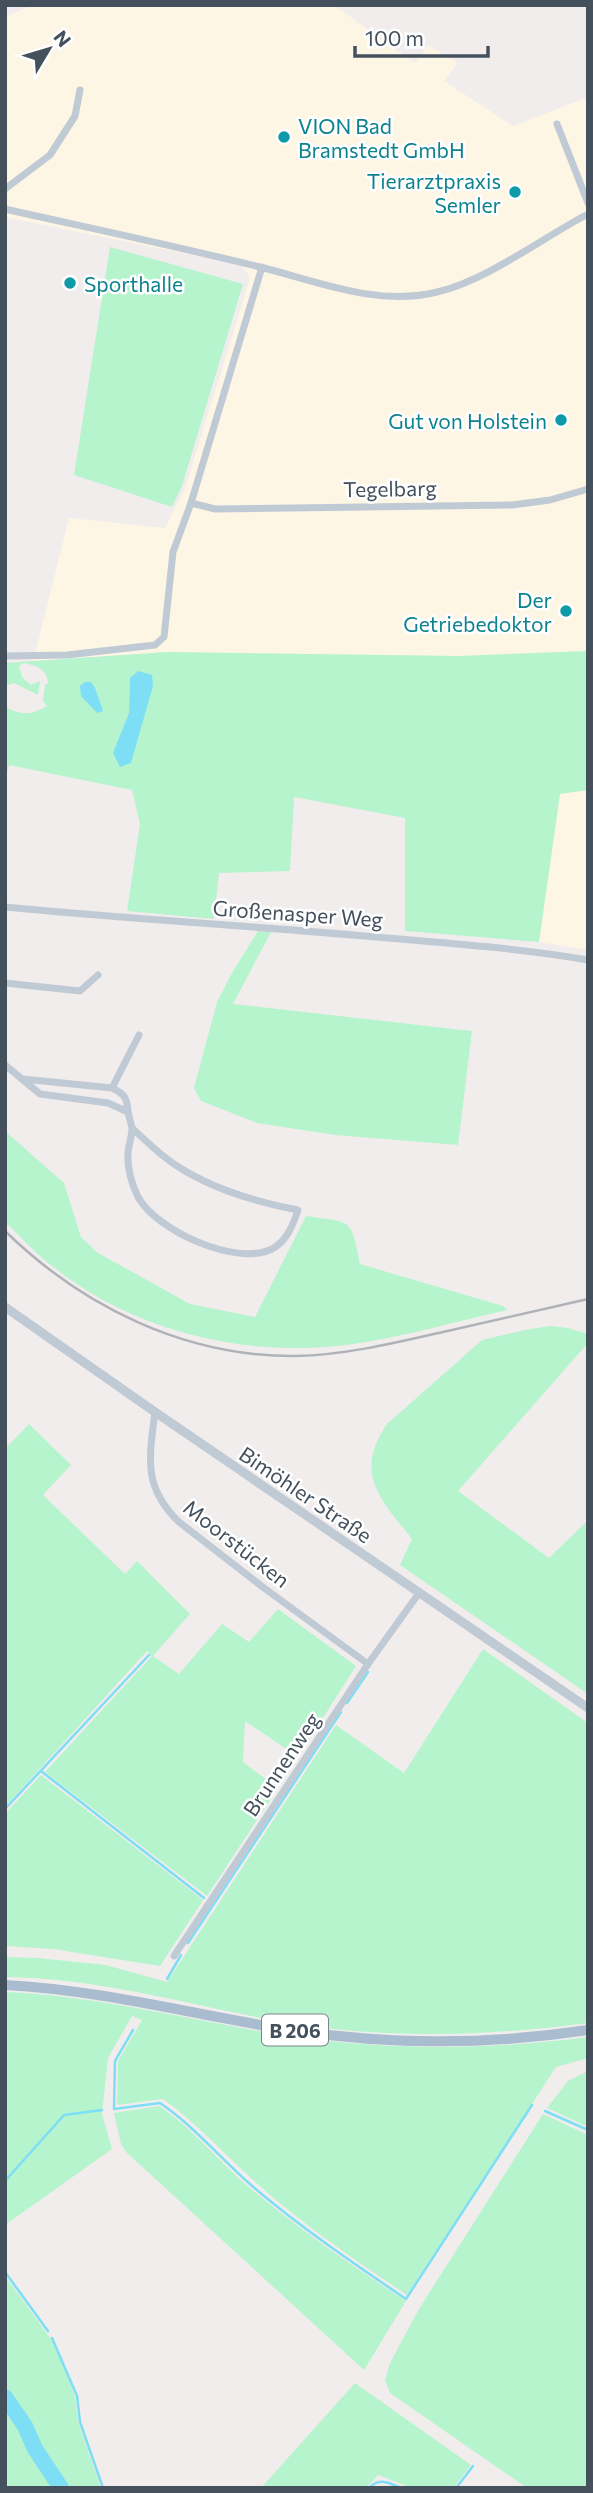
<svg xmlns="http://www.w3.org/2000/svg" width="593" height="2493" font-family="Commissioner,sans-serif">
  <rect width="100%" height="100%" fill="#f1eded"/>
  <g fill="#fef6e4">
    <path d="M33,5h301l81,58 13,-18 29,18 -13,18 69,45 75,-29v554l-130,5 -291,-4 -134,9 36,-143 96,10 20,-39 65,-211 -8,-13 -237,-48v-200z"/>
    <path d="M588,790v160l-49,-8 21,-148z"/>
  </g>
  <g fill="#b6f4cd" fill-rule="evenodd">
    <path d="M110,247l133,37 -61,202 -10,21 -98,-32z"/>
    <path d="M588,651v139l-28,4 -21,148 -134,-11v-113l-111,-21 -4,74 -71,2 -5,46 -87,-8 13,-87 -8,-34 -123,-25 -4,13v-72c14,10 28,9 42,0l-4,-5 2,-16 3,-2c-1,-14 -12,-18 -25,-20l-4,3 3,11 9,8 9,-4 -2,14 -24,-12 -9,3v-23l162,-11 291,4zM130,678l1,85 -17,-10 15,-40z"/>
    <path d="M258,931l13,1 -38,72 239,27 -14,114 -123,-10 -78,-12 -56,-22 -7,-13 23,-86 15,-29z"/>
    <path d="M5,1131l59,52 17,54 17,16 92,51 65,13 51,-101c47,7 45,1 54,48l143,42 4,4c-53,12 -107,28 -161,35 -104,13 -217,-15 -299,-83 -15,-12 -28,-27 -42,-40z"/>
    <path d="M550,1326l18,2 20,6v9l-130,148 91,67 39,-38v174l-188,-129 12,-26c-31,-39 -59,-66 -25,-115l95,-84 48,-11z"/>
    <path d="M29,1424l42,41 -28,30 82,79 12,-13 53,53 -37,42 26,18 43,-50 27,18 29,-33 78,57 -58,91 -53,-36 -2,41 35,26 -71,108 -162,-124 107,-116 -5,-5 -142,156v-358z"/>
    <path d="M483,1649l105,74v300c-98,13 -195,16 -293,1 -97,-16 -191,-46 -290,-47v-20l33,1 68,7 61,17 169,-257 68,48z"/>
    <path d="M41,1775l162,125 -43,66 -107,-17 -48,-3v-132z"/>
    <path d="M5,1992c102,4 200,33 301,46 94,13 187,11 282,-1v21l-32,9 -149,228c-54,-36 -108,-73 -156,-117 -29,-26 -55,-56 -88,-79l-46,6 1,-44 24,-41 -10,-4 -24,42 -6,56 10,35 -107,76z"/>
    <path d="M588,2071v56l-41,-19 21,-27z"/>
    <path d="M159,2106c35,23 60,56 91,82 50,42 102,78 156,113l-42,69 -238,-218 -5,-8 -7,-31z"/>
    <path d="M543,2114l45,21v353h-61l-137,-95 -5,-13 5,-17 29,-54z"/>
    <path d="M5,2276l46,63 17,38 7,20 3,25 23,66h-31l-29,-41 -19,-38 -17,-21z"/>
    <path d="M355,2383l116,82 -18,23h-41l-34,-13 -12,13h-105z"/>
    <path d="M5,2406l15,22 9,27 24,33h-48z"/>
  </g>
  <g fill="#7edef5">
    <path d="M138,671l14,4 1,11 -22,77 -11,4 -7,-14 16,-40 1,-35z"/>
    <path d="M85,682h6l4,6 8,23 -6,2 -16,-17 -1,-10z"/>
  </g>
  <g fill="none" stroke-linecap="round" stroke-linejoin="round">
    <g stroke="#7edef5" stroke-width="2.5">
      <path d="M347,1703l21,-31"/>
      <path d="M41,1771l163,127"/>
      <path d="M5,1809l144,-154"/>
      <path d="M188,1943l153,-231"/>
      <path d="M167,1979l14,-24"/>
      <path d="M133,2030l-18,31 -1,48 46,-6c34,23 60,55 91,82 49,42 102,78 155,114l126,-194"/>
      <path d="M545,2111l43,19"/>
      <path d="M5,2181l59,-66 38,-5"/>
      <path d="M5,2272l43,59"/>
      <path d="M52,2338l25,58 3,26 23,66"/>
      <path d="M369,2488c10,-11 20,-5 32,0"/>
      <path d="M456,2488l17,-22"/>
    </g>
    <path stroke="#7edef5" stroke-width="16" d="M5,2397l20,29 10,23 26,39"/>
    <g stroke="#bfcad5" stroke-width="7">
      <path d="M557,124l31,79"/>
      <path d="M5,189l45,-34 25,-39 5,-26"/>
      <path d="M5,209c85,19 170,37 255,58 57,14 117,40 177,25 49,-11 105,-54 151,-78"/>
      <path d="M191,503l24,6 297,-4 38,-5 38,-11"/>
      <path d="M5,656l62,-1 88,-10 9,-8 9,-85 18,-49 71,-236"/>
      <path d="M5,907c124,12 248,19 371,30 71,6 142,11 212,23"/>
      <path d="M5,983l75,8 18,-16"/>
      <path d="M5,1065l35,29 68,9 20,9c-1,-14 -3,-18 -16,-24l-89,-9"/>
      <path d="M112,1088l27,-53"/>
      <path d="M128,1112c1,5 3,11 4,16 0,9 -4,18 -4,27 -1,13 4,30 10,42 18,33 98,70 134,52 15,-8 21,-24 26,-39 -42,-8 -84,-20 -121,-44 -16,-10 -31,-25 -45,-38"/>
      <path d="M155,1412c-6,47 -12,75 24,110l85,66 104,76"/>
      <path d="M174,1956l194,-292 51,-71"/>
    </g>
    <path stroke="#bfcad5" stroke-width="9" d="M5,1307l150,105 433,296"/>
    <path stroke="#aabdd0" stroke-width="10" d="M5,1985c97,5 190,30 285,45 99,15 199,15 298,0"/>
    <path stroke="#afb3b9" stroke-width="2.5" d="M5,1231c78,76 180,126 291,125 49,-1 99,-13 147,-24 48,-11 96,-22 145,-33"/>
  </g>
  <g fill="#0f9aa8" stroke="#fff" stroke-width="2.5">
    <circle cx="284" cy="137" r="7"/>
    <circle cx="515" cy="192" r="7"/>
    <circle cx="70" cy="283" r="7"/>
    <circle cx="561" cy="420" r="7"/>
    <circle cx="566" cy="611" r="7"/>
  </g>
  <g text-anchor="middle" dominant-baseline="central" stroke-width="5" stroke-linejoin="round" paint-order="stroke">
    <rect fill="#fff" stroke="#7c858e" stroke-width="2" x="262" y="2014.5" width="66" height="31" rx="5"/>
    <g font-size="19" font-weight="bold" fill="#44515d">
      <text x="295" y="2030">B 206</text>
    </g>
    <g font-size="21" fill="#0d838f" stroke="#fff" text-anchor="end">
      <text x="298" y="125" text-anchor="start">VION Bad<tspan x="298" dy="24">Bramstedt GmbH</tspan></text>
      <text x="501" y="180">Tierarztpraxis<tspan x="501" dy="24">Semler</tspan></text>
      <text x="84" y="283" text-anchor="start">Sporthalle</text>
      <text x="547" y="420">Gut von Holstein</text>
      <text x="552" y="599">Der<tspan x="552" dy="24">Getriebedoktor</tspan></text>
    </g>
    <g font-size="21" fill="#44515d" stroke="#fff">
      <text transform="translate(390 488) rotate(-1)">Tegelbarg</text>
      <text transform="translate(298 913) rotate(4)">Großenasper Weg</text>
      <text transform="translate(306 1494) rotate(34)">Bimöhler Straße</text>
      <text transform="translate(237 1543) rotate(38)">Moorstücken</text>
      <text transform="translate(281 1764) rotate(-56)">Brunnenweg</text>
    </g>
  </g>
  <rect width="593" height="2493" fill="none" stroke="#44515d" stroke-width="14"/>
  <g transform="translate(49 49) rotate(52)" stroke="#ffffff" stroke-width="5" paint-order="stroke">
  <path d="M0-5L12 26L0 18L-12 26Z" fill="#44515d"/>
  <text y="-10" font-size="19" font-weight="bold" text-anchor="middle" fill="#44515d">N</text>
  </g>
  <path d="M355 46v10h133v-10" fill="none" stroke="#44515d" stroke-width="3.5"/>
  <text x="365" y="46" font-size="21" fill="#44515d" stroke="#ffffff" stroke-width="5" paint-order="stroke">100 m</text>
</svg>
